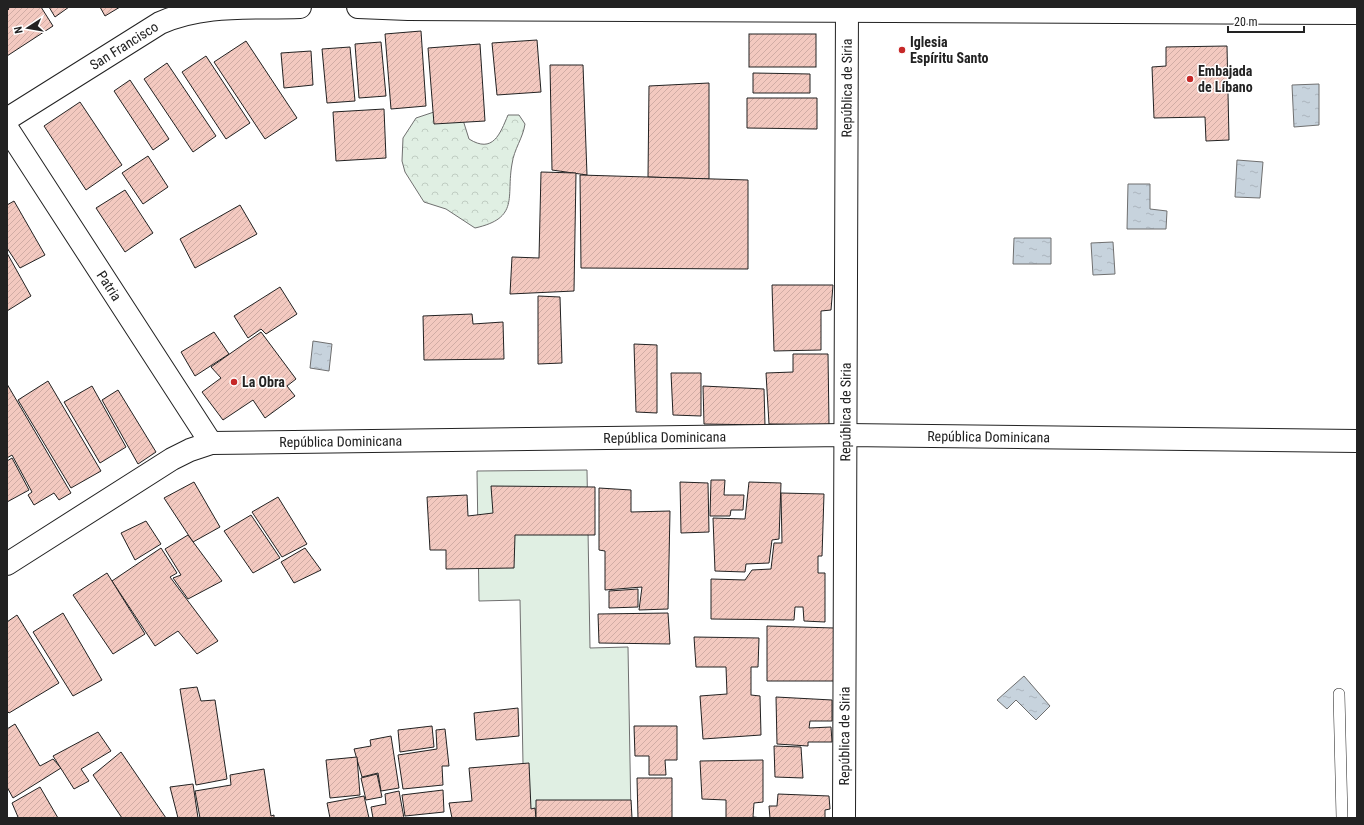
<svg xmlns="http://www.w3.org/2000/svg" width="1364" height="825" font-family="'Roboto Condensed',sans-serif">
  <defs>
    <pattern id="forest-crowns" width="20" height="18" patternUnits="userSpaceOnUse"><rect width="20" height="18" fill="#e0efe3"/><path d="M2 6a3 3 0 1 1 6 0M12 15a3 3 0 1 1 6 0" fill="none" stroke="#c0cdc2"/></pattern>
    <pattern id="water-ripples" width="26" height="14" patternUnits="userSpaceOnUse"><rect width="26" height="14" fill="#c7d3dd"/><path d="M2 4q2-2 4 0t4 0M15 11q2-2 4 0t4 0" fill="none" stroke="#abb5bd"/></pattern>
    <pattern id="building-hatch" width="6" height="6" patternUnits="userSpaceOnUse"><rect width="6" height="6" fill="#f3c9c0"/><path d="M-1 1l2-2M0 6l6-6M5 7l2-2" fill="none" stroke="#d0aca5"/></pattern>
  </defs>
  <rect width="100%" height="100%" fill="#fff"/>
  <path fill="#e0efe3" stroke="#6f6f6f" d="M587,470l3,178 38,-1 3,171h-107l-4,-218 -41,1 -2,-130z"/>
  <path fill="url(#forest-crowns)" stroke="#6f6f6f" d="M434,112l29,8 6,19c24,15 31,-5 39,-24h11l6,9c-2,14 -11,25 -13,40 -6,33 8,54 -37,64l-29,-19 -22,-7 -19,-30 -3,-11 1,-23 13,-20z"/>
  <g fill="url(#water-ripples)" stroke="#6f6f6f">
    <path d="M1319,84v41l-25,2 -2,-42z"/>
    <path d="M1237,160l26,2 -3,36 -25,-1z"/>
    <path d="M1128,184h22v25l17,2 -1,18h-39z"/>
    <path d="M1014,238h37v26h-38z"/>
    <path d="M1113,242l2,32 -22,1 -2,-32z"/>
    <path d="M313,341l19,3 -3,27 -19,-3z"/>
    <path d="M1024,676l26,30 -14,14 -20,-20 -9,9 -10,-9z"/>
  </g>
  <g fill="url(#building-hatch)" stroke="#222">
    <path d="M7,7h34l12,19 -46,30v-45l2,-2z"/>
    <path d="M49,7h20l-14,10z"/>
    <path d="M100,7h20l-15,9z"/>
    <path d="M421,31l5,75 -35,3 -6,-75z"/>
    <rect x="749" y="34" width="67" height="33"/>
    <path d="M537,40l4,52 -44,3 -5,-52z"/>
    <path d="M246,41l51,77 -32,21 -51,-77z"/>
    <path d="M381,42l5,54 -27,2 -4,-54z"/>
    <path d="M480,44l5,77 -51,3 -6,-76z"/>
    <path d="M1227,46l2,94 -23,1 -1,-24 -51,1 -2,-51 14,-1v-19z"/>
    <path d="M350,47l5,54 -28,2 -5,-54z"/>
    <path d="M311,51l2,34 -29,3 -3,-35z"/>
    <path d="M206,56l44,67 -24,16 -44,-67z"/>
    <path d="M167,63l49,73 -23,16 -49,-73z"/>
    <path d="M550,65h33l4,110 -35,-5z"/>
    <path d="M753,73l57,1v19h-57z"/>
    <path d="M130,80l39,59 -16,11 -39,-59z"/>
    <path d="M709,83v96l-61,-2 1,-91z"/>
    <path d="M747,98h70v31l-70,-1z"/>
    <path d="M80,102l42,63 -36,25 -42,-64z"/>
    <path d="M384,109l2,49 -50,3 -3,-49z"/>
    <path d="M148,156l20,31 -25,17 -21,-31z"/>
    <path d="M541,172l35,1 -2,118 -64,3 2,-37 27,1z"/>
    <path d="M580,175l168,5v89l-167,-1z"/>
    <path d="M125,190l28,43 -28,19 -29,-44z"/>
    <path d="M14,201l31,54 -25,13 -13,-20v-43z"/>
    <path d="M240,205l17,29 -62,34 -15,-29z"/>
    <path d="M7,253l24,43 -24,15z"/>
    <path d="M772,285h61l-2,25 -10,1v39l-47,1z"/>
    <path d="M280,287l17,27 -31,20 -5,-5 -13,9 -14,-22z"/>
    <path d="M538,296l22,1 2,66 -24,1z"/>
    <path d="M472,314l1,10 30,-2 1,37 -80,1 -1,-44z"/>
    <path d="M214,332l15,22 -34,22 -14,-24z"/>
    <path d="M261,332l35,47 -9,7 8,10 -30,22 -12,-18 -30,20 -21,-28 19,-14 -10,-11z"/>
    <path d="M634,344l23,1v68l-21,-1z"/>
    <path d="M793,354h35l1,71 -60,-1 -3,-51 27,-1z"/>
    <path d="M671,373h30v43l-28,-1z"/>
    <path d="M48,381l53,90 -30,17 -53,-88z"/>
    <path d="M7,384l64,109 -12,7 -5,-7 -20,12 -6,-10 4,-3 -20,-37 -5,3z"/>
    <path d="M92,386l34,61 -26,16 -36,-61z"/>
    <path d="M703,386l61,3 1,36 -61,-1z"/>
    <path d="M118,390l38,62 -18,12 -36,-64z"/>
    <path d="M12,458l17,32 -22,12v-41z"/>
    <path d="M711,480h14l-1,15h20l-1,15h-12l-1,6h-20z"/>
    <path d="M194,482l26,45 -27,15 -29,-44z"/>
    <path d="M680,482l28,1 1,49 -28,1z"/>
    <path d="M749,482l32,1 -2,56 -7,1 -3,23 -23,1 -1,8 -30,-1 -2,-53 32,1z"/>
    <path d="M491,486l104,1v48h-80l-1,33 -68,1v-19h-16l-3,-53 40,-2 1,21 25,-3z"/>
    <path d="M599,488l32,2v22l39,-1 -2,98 -29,1 3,-23 -37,3v-39l-6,-1z"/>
    <path d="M781,493l43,1 -2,62h-4v17h7v49l-21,-1 -1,-14h-8l-1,13 -83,-1v-40l34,1 7,-10 19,-1 3,-26h8z"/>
    <path d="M278,497l29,47 -25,13 -30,-45z"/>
    <path d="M251,515l29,43 -27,15 -29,-42z"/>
    <path d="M146,521l15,23 -26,16 -14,-27z"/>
    <path d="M188,535l34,46 -34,18 -15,-21 8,-3 -16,-26z"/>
    <path d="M161,548l16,25 -7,4 48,64 -21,13 -19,-23 -23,15 -43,-65z"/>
    <path d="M305,548l16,22 -27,13 -13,-21z"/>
    <path d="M107,573l38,61 -32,20 -40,-59z"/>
    <path d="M638,589v18l-29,1v-17z"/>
    <path d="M63,613l39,67 -29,16 -40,-64z"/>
    <path d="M668,613l2,31 -71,-1 -1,-29z"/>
    <path d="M17,615l42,68 -50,30 -2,-2v-89z"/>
    <path d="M767,626l67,2v53h-67z"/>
    <path d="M694,637l65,1 -1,29h-7v28l9,1 1,39 -58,4 -3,-43 27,-2 -1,-27h-30z"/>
    <path d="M197,687l4,14 14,-1 12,79 -31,6 -16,-96z"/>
    <path d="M776,697l56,3v21h-22l-1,7 22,-1 1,15h-24v4l-31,-2z"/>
    <path d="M518,708l1,28 -43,4 -2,-27z"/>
    <path d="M15,724l25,42 13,-7 8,9 -48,30 -6,-11v-58z"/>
    <path d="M432,726l2,21 -34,5 -2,-22z"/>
    <path d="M634,726h43v34h-12l1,15h-17v-19h-14z"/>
    <path d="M445,729l4,37h-7l1,19 -40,4 -5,-34 39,-6 -1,-19z"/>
    <path d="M98,732l13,19 -30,18 8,12 -15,8 -21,-33z"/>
    <path d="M391,736l8,52 -18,3 -3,-18 -16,4 -8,-28 17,-3 -1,-6z"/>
    <path d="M774,746l27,1 2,31 -28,-1z"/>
    <path d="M121,752l45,66h-44l-29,-43z"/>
    <path d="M357,757l3,38 -30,3 -4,-38z"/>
    <path d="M763,760v42l-9,1 -1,14 9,1h-36v-18l-24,-1 -2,-38z"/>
    <path d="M529,763l2,46 4,-1 1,10h-84l-3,-15 23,-2 -3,-33z"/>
    <path d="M264,769l7,47 3,-1v3h-74l-5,-27 36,-6 -1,-10z"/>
    <path d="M377,774l5,23 -16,3 -5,-22z"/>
    <path d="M637,778h35v40h-34z"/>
    <path d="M193,784l5,34h-20l-8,-31z"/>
    <path d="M40,787l18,31h-42l2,-1 -6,-14z"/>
    <path d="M443,790l1,22 -39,4 -3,-21z"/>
    <path d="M399,791l5,27h-31l-2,-11 15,-3 -1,-10z"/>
    <path d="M778,794l51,2 1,13 -5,1v8h-55l-1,-12h8z"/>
    <path d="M364,796l5,22h-39l-3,-15z"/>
    <path d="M536,800h95l1,18h-96z"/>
  </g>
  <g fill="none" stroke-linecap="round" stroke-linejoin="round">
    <g stroke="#222" stroke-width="12">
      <path id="service" d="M1339,694l3,124"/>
    </g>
    <g stroke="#222" stroke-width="24">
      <g id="minor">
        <path d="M358,7l50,2 949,4"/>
        <path id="s1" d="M7,119l153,-96c45,-20 92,-14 140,-16"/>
        <path d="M7,564l165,-105 18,-9 21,-7"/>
      </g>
    </g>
    <g stroke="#222" stroke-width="24">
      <g id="tertiary">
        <path id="s2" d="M7,128l204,315 635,-8 511,6"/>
        <path id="s3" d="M844,818l3,-811"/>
      </g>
    </g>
    <use href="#service" stroke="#fff" stroke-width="11"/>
    <use href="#minor" stroke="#fff" stroke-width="22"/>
    <use href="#tertiary" stroke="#fff" stroke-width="22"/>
  </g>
  <g fill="#c62828" stroke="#fff" stroke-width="1.5">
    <circle cx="902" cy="50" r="4"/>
    <circle cx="1190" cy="79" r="4"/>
    <circle cx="234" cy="382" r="4"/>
  </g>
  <g text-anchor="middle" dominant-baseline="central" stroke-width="3" stroke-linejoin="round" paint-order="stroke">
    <g font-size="14" font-weight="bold" fill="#222" stroke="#fff" text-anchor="start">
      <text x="910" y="42">Iglesia<tspan x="910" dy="16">Espíritu Santo</tspan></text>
      <text x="1198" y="71">Embajada<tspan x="1198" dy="16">de Líbano</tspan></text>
      <text x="242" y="382">La Obra</text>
    </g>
    <g font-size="14" fill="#222" stroke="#fff">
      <text stroke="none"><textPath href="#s1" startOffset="138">San Francisco</textPath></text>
      <text stroke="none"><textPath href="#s3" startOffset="730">República de Siria</textPath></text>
      <text stroke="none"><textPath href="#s2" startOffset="188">Patria</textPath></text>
      <text stroke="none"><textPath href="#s3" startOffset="406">República de Siria</textPath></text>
      <text stroke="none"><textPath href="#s2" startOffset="1153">República Dominicana</textPath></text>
      <text stroke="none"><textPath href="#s2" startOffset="829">República Dominicana</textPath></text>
      <text stroke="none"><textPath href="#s2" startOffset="505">República Dominicana</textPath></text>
      <text stroke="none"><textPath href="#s3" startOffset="82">República de Siria</textPath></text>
    </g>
  </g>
  <rect width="1364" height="825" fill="none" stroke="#222222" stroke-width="16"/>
  <g transform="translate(28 28) rotate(258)" stroke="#ffffff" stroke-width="3" paint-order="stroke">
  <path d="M0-3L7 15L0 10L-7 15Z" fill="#222222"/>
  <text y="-6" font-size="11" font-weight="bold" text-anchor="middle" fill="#222222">N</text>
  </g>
  <path d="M1228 26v6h76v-6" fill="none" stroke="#222222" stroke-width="2"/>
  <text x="1234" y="26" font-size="12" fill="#222222" stroke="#ffffff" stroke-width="3" paint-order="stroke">20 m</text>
</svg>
